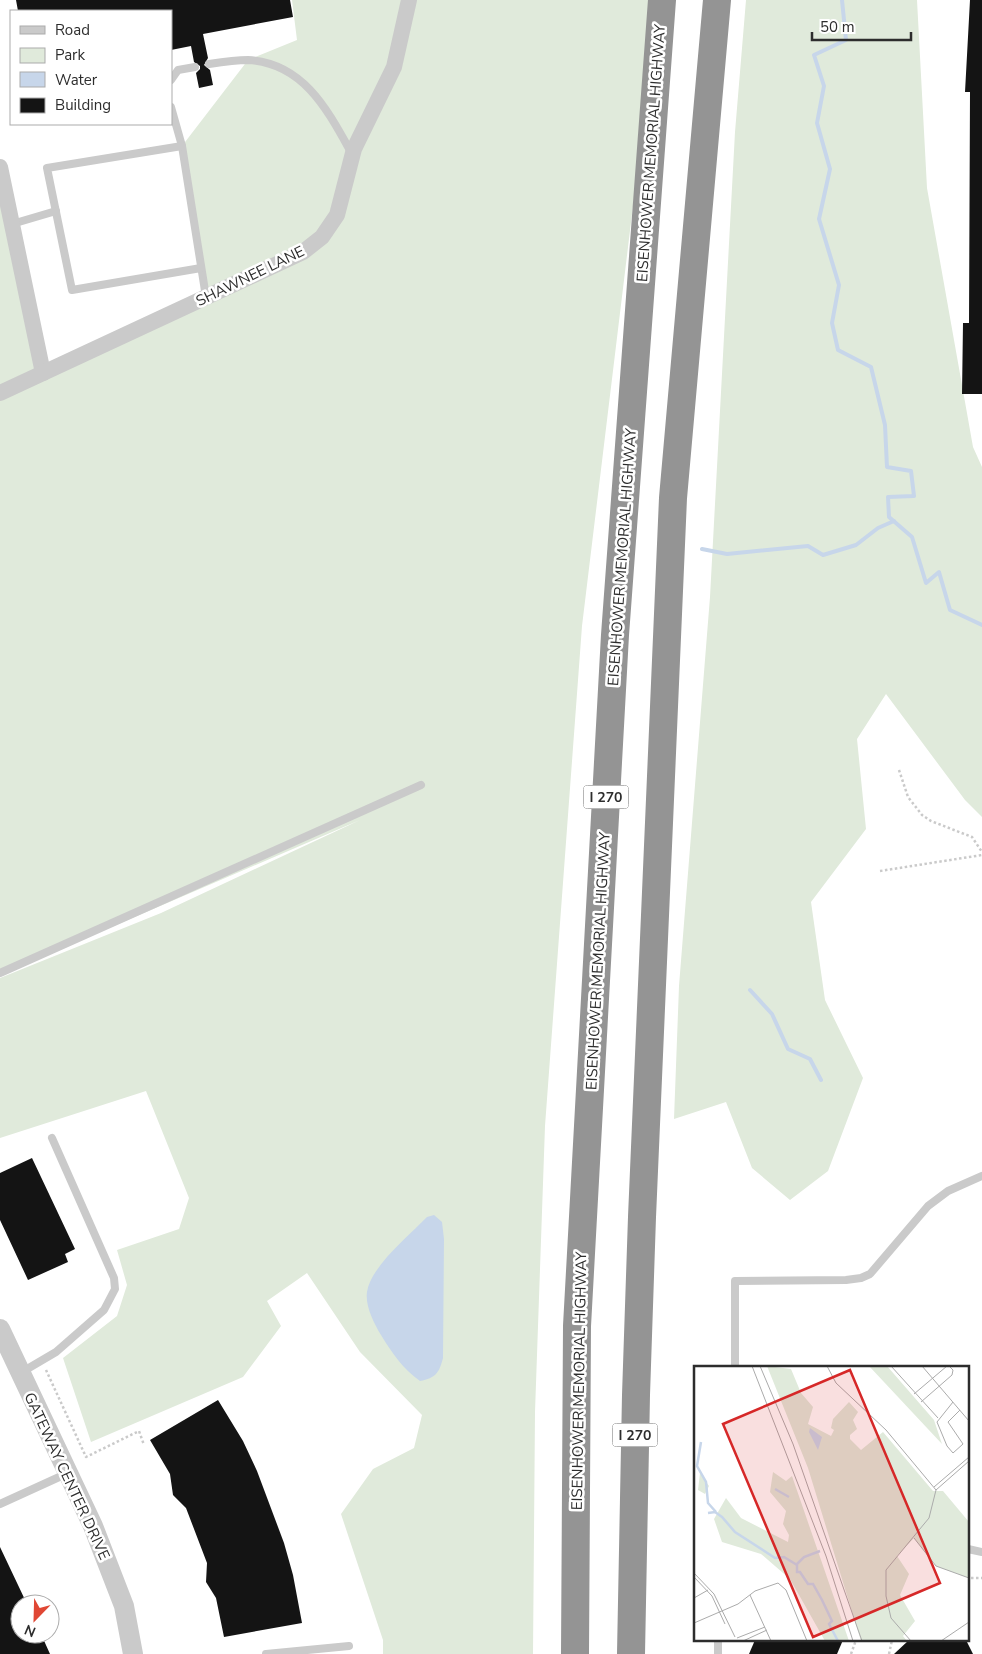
<svg xmlns="http://www.w3.org/2000/svg" width="982" height="1654" font-family="'Nunito Sans',sans-serif">
  <rect width="100%" height="100%" fill="#fff"/>
  <g fill="#e0eadb">
    <path d="M292,0h366l-76,626 -37,500 -10,286 -2,242h-150v-14l-42,-126 32,-45 41,-21 8,-33 -62,-63 -53,-79 -40,28 14,25 -38,51 -152,65 -28,-84 54,-42 10,-31 -10,-35 62,-21 10,-31 -43,-107 -146,47v-160l161,-65 199,-93 -360,155v-808l43,206 163,-76 -24,-151 66,-86 49,-20z"/>
    <path d="M746,0h171l10,188 46,259 9,20v350l-17,-17 -79,-106 -29,45 9,90 -55,73 14,98 38,78 -35,93 -38,29 -38,-32 -26,-66 -52,17 5,-133 31,-389 25,-465z"/>
  </g>
  <path fill="#c7d6ea" d="M434,1215l8,7 2,17 -1,119c-4,15 -7,20 -23,23 -17,-12 -28,-28 -39,-46 -7,-12 -16,-29 -14,-43 4,-26 42,-56 60,-75z"/>
  <g fill="none" stroke-linecap="round" stroke-linejoin="round">
    <g stroke="#c7d6ea" stroke-width="4">
      <path d="M842,0l4,40 -32,15 10,31 -7,37 13,46 -11,50 20,66 -7,38 6,27 33,17 14,58 2,42 24,4 3,25 -26,1 1,20 23,20 14,46 13,-11 11,38 32,15"/>
      <path d="M702,549l25,5 81,-8 15,9 33,-10 22,-17 16,-7"/>
      <path d="M750,990l22,24 16,35 22,10 11,21"/>
    </g>
  </g>
  <g fill="#141414">
    <path d="M16,0h274l3,17 -90,17 5,24 -4,7 6,5 3,15 -14,3 -3,-15 4,-4v-3l-6,-4 -3,-16 -20,4v-39h-153z"/>
    <path d="M970,0h12v394h-20l1,-71h6l1,-231h-5z"/>
    <path d="M32,1158l43,91 -10,5 3,8 -40,18 -28,-60v-47z"/>
    <path d="M218,1400l25,41 14,30 27,72 9,32 9,48 -78,14 -8,-39 -10,-16 1,-19 -21,-55 -13,-13 -3,-21 -20,-34z"/>
    <path d="M0,1547l27,57h-7v30h21l9,20h-50z"/>
    <path d="M755,1640h88l-6,14h-88z"/>
    <path d="M909,1640h57l7,14h-79z"/>
  </g>
  <g fill="none" stroke-linecap="round" stroke-linejoin="round">
    <g stroke="#cacaca" stroke-width="2.5" stroke-dasharray="2.5 2.5" stroke-linecap="butt">
      <path d="M899,770l9,27 14,18 9,6 41,16 10,15"/>
      <path d="M880,871l102,-16"/>
      <path d="M46,1370l40,87 53,-26 5,14"/>
      <path d="M971,1578h11"/>
      <path d="M851,1654l5,-14"/>
      <path d="M889,1654l3,-14"/>
    </g>
    <g stroke="#cacaca" stroke-width="8">
      <path d="M209,64c13,-2 26,-4 39,-4 56,3 80,51 104,94"/>
      <path d="M171,80l7,-10 17,-3"/>
      <path d="M171,107l11,39 24,151"/>
      <path d="M182,146l-135,22 25,122 129,-22"/>
      <path d="M12,224l44,-13"/>
      <path d="M0,973l421,-188"/>
      <path d="M735,1368v-87l111,-1 15,-2 9,-4 58,-68 20,-15 34,-15"/>
      <path d="M22,1372l34,-20 48,-42 11,-21 -1,-11 -62,-140"/>
      <path d="M0,1504l68,-31"/>
      <path d="M968,1549l14,3"/>
      <path d="M718,1640v14"/>
      <path d="M266,1654l83,-8"/>
    </g>
    <g stroke="#cacaca" stroke-width="16">
      <path d="M0,167l43,206"/>
      <path d="M0,393l303,-141 19,-15 15,-22 17,-66 40,-82 15,-67"/>
    </g>
    <path stroke="#cacaca" stroke-width="20" d="M0,1329l93,197 31,80 9,48"/>
    <g stroke="#949494" stroke-width="28">
      <path d="M575,1654l2,-328 38,-691 47,-635"/>
      <path d="M631,1654l5,-259 6,-178 31,-719 44,-498"/>
    </g>
  </g>
  <g text-anchor="middle" dominant-baseline="central" stroke-width="5" stroke-linejoin="round" paint-order="stroke">
    <g fill="#fff" stroke="#6c6c6c" stroke-width="1">
      <rect x="583.5" y="785.5" width="45" height="23" rx="4"/>
      <rect x="612.5" y="1423.5" width="45" height="23" rx="4"/>
    </g>
    <g font-size="14" font-weight="bold" fill="#2d2d2d">
      <text x="606" y="797">I 270</text>
      <text x="635" y="1435">I 270</text>
    </g>
    <g font-size="15" fill="#2d2d2d" stroke="#fff">
      <text transform="translate(651 153) rotate(-86)">EISENHOWER MEMORIAL HIGHWAY</text>
      <text transform="translate(250 276) rotate(-26)">SHAWNEE LANE</text>
      <text transform="translate(622 557) rotate(-86)">EISENHOWER MEMORIAL HIGHWAY</text>
      <text transform="translate(598 961) rotate(-87)">EISENHOWER MEMORIAL HIGHWAY</text>
      <text transform="translate(579 1381) rotate(-89)">EISENHOWER MEMORIAL HIGHWAY</text>
      <text transform="translate(67 1476) rotate(65)">GATEWAY CENTER DRIVE</text>
    </g>
  </g>
  <g transform="translate(694 1366)">
    <rect width="275" height="275" fill="#fff"/>
    <path d="M73,0l24,3 10,24 12,14 -5,17 23,12 3,-6 -3,-2 2,-9 16,-17 9,10 -5,8 4,9 -7,6v4l11,11 22,-18 50,59h10l26,31v56l-33,-12 -22,-28 -17,18 12,18 -9,21 15,26 -12,15 4,5h-46l-53,-173zM175,0h18l47,54 8,24zM79,106l13,9 6,-5 57,165h-24l-35,-62 -29,-25 -39,-12 -8,-23 12,-21 15,20 47,24 1,-7 -6,-11 3,-13 -16,-19zM6,107l9,13 -4,8 -7,-4z" fill="#e0eadb"/>
    <path d="M116,62l12,9 -4,13 -9,-18z" fill="#c7d6ea"/>
    <path fill="none" stroke="#c7d6ea" stroke-width="2.5" d="M7,76l-4,24 9,16 2,21 8,9M81,123l14,8M14,147l7,-1 7,5 13,15 40,26 9,-1 13,8v7h3l8,12h5l9,16 10,21 -3,3 9,17M102,199l8,-8 16,-6"/>
    <path fill="none" stroke="#ababab" stroke-width="1" d="M58,0l74,190 27,85M66,0l33,78 69,197M133,0l9,17 50,47 50,60M197,0l47,52M228,0l47,55M220,28l33,-28M227,36l31,-27 1,-5 -4,-4M259,36l-16,20 10,24 6,7 10,-9 -15,-22 12,-12M240,121l35,-30M220,172l22,28 33,12M0,207l20,21 21,43M0,211l18,19 13,28M56,229l21,46M0,232l14,-8M0,257l44,-19 17,-13 23,-8 8,7 21,51M43,272l28,-11M49,275l24,-11M217,275l-20,-23 -5,-22v-26l43,-52 7,-28 33,-29M247,275l28,-19"/>
    <path fill="#d62828" fill-opacity="0.15" stroke="#d62828" stroke-width="2.5" d="M156,4l90,213 -127,54 -90,-213z"/>
    <rect width="275" height="275" fill="none" stroke="#2d2d2d" stroke-width="2.5"/>
  </g>
  <rect x="10" y="10" width="162" height="115" fill="#ffffff" stroke="#ababab"/>
  <rect x="20" y="26" width="25" height="8" fill="#cacaca" stroke="#ababab"/>
  <text x="55" y="35" font-size="15" fill="#2d2d2d">Road</text>
  <rect x="20" y="48" width="25" height="15" fill="#e0eadb" stroke="#ababab"/>
  <text x="55" y="60" font-size="15" fill="#2d2d2d">Park</text>
  <rect x="20" y="72" width="25" height="15" fill="#c7d6ea" stroke="#ababab"/>
  <text x="55" y="85" font-size="15" fill="#2d2d2d">Water</text>
  <rect x="20" y="98" width="25" height="15" fill="#141414" stroke="#ababab"/>
  <text x="55" y="110" font-size="15" fill="#2d2d2d">Building</text>
  <g transform="translate(35 1619) rotate(203)"><circle r="24" fill="#ffffff" stroke="#ababab"/>
  <path d="M0-4L9 19L0 12L-9 19Z" fill="#e04734"/>
  <text y="-8" font-size="14" font-weight="bold" text-anchor="middle" fill="#2d2d2d">N</text>
  </g>
  <path d="M812 32v8h99v-8" fill="none" stroke="#2d2d2d" stroke-width="2.5"/>
  <text x="820" y="32" font-size="15" fill="#2d2d2d" stroke="#ffffff" stroke-width="4" paint-order="stroke">50 m</text>
</svg>
